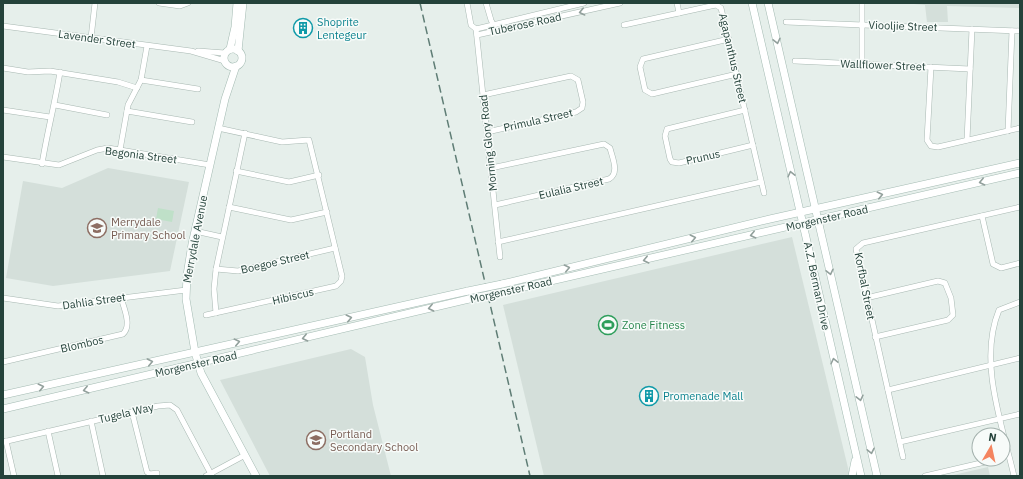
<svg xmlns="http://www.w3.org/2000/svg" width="1023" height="479" font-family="'IBM Plex Sans',sans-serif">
  <rect width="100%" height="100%" fill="#e6efeb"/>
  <g fill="#d4dfda">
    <path d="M903,3h117v5l-73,-2 1,16h-21l-2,-17z"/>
    <path d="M108,168l81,14 -19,89 -117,15 -47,-8 17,-97 39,7z"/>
    <path d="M792,237l58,239h-306l-41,-171z"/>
    <path d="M351,349l14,8 8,48 18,71h-121l-50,-96z"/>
    <path d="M988,467l2,9h-41z"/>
  </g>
  <path fill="#bfe0c8" d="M158,208l16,3 -2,11 -16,-3z"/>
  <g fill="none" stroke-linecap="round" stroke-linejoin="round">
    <g stroke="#a8b8b2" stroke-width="6">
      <g id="street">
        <path d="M159,3l21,3 8,-3"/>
        <path d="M467,3l4,22 5,4"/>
        <path d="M486,3l5,17 3,6"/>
        <path d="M677,3l2,10"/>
        <path d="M786,22l234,9"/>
        <path d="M624,25l87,-19 5,-1 5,3 43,185"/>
        <path d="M3,26l188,25 34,10"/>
        <path d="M476,29l24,228"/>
        <path d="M476,29l108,-26"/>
        <path d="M477,35l143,-32"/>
        <path d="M91,38l4,-35"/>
        <path d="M729,39l-86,20 -3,8 5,23 7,4 85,-20"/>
        <path d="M198,51l27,2"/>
        <path d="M795,61l175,8"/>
        <path d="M862,64v-61"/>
        <path d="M931,67l-4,73 4,6 7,1 82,-19"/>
        <path d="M3,68l25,4 22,-1 68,11 19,6"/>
        <path d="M141,80l57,9"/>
        <path d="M483,95l88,-19 7,4 5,22 -1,6 -6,4 -89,20"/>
        <path d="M55,105l52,10"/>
        <path d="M3,110l47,7"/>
        <path d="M745,110l-78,19 -2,7 5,23 2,3 7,1 74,-18"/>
        <path d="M127,111l65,11"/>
        <path d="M1008,131l4,-100"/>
        <path d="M967,140l5,-111"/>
        <path d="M120,150l8,-45 13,-25 6,-34"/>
        <path d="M3,157l56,8 38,-15 11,-2 102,17"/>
        <path d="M42,164c5,-31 13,-61 18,-92"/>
        <path d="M491,168l113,-24 6,4c2,9 10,25 -1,31l-114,26"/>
        <path d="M236,171l53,11 30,-7"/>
        <path d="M229,207l62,13 36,-8"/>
        <path d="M982,216l11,48 8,4 19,-5"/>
        <path d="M195,231l27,6"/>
        <path d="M498,242l263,-60"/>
        <path d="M216,269l22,2 97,-23"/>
        <path d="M3,298l55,8 128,-16"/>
        <path d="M866,298l72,-17 7,2 6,15 2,17 -5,5 -73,17"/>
        <path d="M216,313l-2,-24 2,-20 29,-136"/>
        <path d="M206,315l130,-29 5,-5 1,-5 -33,-136 -27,2 -64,-14"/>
        <path d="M3,362l120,-28c9,-8 1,-26 -2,-36"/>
        <path d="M888,390l132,-32"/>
        <path d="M132,412l15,60 3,2 7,-1"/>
        <path d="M91,421l12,55"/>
        <path d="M48,431l10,45"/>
        <path d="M6,441l8,35"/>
        <path d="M3,442l155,-36 12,-1 7,5 35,66"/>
        <path d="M900,442l120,-28"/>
        <path d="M903,457l-47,-208 7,-6 157,-36"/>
        <path d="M206,476l39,-21"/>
        <path d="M925,476l73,-17"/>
        <path d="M1014,476c-12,-52 -36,-115 -15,-166l21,-8"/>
      </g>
    </g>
    <g stroke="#a4bbb3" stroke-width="8">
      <g id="secondary">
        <path d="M752,3l109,473"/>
        <path d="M768,3l109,473"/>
        <path d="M230,49l5,-22 2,-24"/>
        <circle cx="233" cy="58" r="9"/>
        <path d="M238,51l5,-48"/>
        <path d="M236,66l-11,33 -33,145 -5,31 -1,24 9,53 6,21 55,103"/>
        <path d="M502,284l268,-65 250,-56"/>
        <path d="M503,292l517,-119"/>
        <path d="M3,395l465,-104"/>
        <path d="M3,409l466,-110"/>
        <path d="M852,476l3,-15"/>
      </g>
    </g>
    <use href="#street" stroke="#fff" stroke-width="5"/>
    <use href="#secondary" stroke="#fff" stroke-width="7"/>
    <path stroke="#5f7d75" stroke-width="1.5" stroke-dasharray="8 4" stroke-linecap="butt" d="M420,3l110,473"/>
    <g stroke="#a4bbb3" stroke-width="8" stroke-linecap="butt">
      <g id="secondary-bridge">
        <path d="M468,291l34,-7"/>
        <path d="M469,299l34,-7"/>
      </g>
    </g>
    <use href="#secondary-bridge" stroke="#fff" stroke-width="7"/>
  </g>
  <defs><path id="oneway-chevron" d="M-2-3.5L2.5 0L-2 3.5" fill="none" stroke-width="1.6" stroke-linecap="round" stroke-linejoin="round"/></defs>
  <g stroke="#92a09c">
    <use href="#oneway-chevron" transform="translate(582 12) rotate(167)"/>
    <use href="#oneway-chevron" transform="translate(777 41) rotate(77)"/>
    <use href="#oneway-chevron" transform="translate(791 174) rotate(-103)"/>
    <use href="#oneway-chevron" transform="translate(982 182) rotate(167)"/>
    <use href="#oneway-chevron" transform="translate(880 195) rotate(-13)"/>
    <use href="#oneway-chevron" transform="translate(753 235) rotate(167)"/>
    <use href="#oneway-chevron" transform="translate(693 238) rotate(-13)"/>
    <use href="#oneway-chevron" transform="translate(646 260) rotate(167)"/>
    <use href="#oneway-chevron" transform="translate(567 268) rotate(-13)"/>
    <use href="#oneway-chevron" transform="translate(830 272) rotate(77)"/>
    <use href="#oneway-chevron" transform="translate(431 308) rotate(167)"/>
    <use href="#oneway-chevron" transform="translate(349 318) rotate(-13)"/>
    <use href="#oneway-chevron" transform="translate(305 338) rotate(167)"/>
    <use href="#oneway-chevron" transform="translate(237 342) rotate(-13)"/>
    <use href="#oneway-chevron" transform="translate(834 361) rotate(-103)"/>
    <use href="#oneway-chevron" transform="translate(150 362) rotate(-13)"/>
    <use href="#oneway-chevron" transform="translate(41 387) rotate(-13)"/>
    <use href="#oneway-chevron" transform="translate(86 390) rotate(167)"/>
    <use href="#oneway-chevron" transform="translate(860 398) rotate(77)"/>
    <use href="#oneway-chevron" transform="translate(871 451) rotate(78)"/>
  </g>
  <defs>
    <g id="building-ring" transform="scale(1)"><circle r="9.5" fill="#f7fbf9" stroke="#0f9aa8" stroke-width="1.5"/><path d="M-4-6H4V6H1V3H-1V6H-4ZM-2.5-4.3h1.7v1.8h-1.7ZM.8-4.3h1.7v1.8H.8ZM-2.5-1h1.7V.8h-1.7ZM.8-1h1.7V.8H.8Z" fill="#0f9aa8"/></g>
    <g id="school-ring" transform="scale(1)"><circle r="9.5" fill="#f7fbf9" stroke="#8d6e63" stroke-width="1.5"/><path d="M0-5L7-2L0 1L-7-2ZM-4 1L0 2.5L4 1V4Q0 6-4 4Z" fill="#8d6e63"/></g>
    <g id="stadium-ring" transform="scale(1)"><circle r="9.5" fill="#f7fbf9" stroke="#2e9e5b" stroke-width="1.5"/><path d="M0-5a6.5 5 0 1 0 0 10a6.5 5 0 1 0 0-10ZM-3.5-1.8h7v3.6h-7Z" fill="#2e9e5b"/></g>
  </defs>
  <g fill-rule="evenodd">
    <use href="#building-ring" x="303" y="28"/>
    <use href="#school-ring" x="97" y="228"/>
    <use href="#stadium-ring" x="608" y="325"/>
    <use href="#building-ring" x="649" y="396"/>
    <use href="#school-ring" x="316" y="440"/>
  </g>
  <g text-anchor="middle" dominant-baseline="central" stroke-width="3" stroke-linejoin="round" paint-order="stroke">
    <g font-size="11" fill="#0d838f" stroke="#f7fbf9" text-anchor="start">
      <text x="317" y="22">Shoprite<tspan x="317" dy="13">Lentegeur</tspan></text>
      <text x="663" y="396">Promenade Mall</text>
    </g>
    <g font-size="11" fill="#24423a" stroke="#f7fbf9">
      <text transform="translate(525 24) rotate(-12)">Tuberose Road</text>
      <text transform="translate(903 26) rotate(2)">Viooljie Street</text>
      <text transform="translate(97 39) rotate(8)">Lavender Street</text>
      <text transform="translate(733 58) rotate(77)">Agapanthus Street</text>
      <text transform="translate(883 65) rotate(2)">Wallflower Street</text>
      <text transform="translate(538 120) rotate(-13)">Primula Street</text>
      <text transform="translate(488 143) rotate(-96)">Morning Glory Road</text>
      <text transform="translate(141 155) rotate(7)">Begonia Street</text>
      <text transform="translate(703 157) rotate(-13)">Prunus</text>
      <text transform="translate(571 188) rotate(-13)">Eulalia Street</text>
      <text transform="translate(827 218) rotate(-13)">Morgenster Road</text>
      <text transform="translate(195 239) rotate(-79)">Merrydale Avenue</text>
      <text transform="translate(275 262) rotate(-13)">Boegoe Street</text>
      <text transform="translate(817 286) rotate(78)">A.Z. Berman Drive</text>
      <text transform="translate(865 286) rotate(79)">Korfbal Street</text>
      <text transform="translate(511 290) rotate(-13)">Morgenster Road</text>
      <text transform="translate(293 296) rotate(-13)">Hibiscus</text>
      <text transform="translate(94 301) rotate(-8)">Dahlia Street</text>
      <text transform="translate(82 344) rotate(-13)">Blombos</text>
      <text transform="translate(196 364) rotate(-13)">Morgenster Road</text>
      <text transform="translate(126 413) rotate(-13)">Tugela Way</text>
    </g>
    <g font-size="11" fill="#785e54" stroke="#f7fbf9" text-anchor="start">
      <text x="111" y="222">Merrydale<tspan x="111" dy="13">Primary School</tspan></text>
      <text x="330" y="434">Portland<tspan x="330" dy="13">Secondary School</tspan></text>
    </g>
    <g font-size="11" fill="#27864d" stroke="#f7fbf9" text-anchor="start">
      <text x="622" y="325">Zone Fitness</text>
    </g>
  </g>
  <rect width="1023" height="479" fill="none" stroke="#24423a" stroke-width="8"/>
  <g transform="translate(991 447) rotate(9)"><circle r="19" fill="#f7fbf9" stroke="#a3b1ad"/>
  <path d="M0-3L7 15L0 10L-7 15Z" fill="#f4845f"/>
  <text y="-6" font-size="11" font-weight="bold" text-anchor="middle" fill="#24423a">N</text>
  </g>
</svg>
